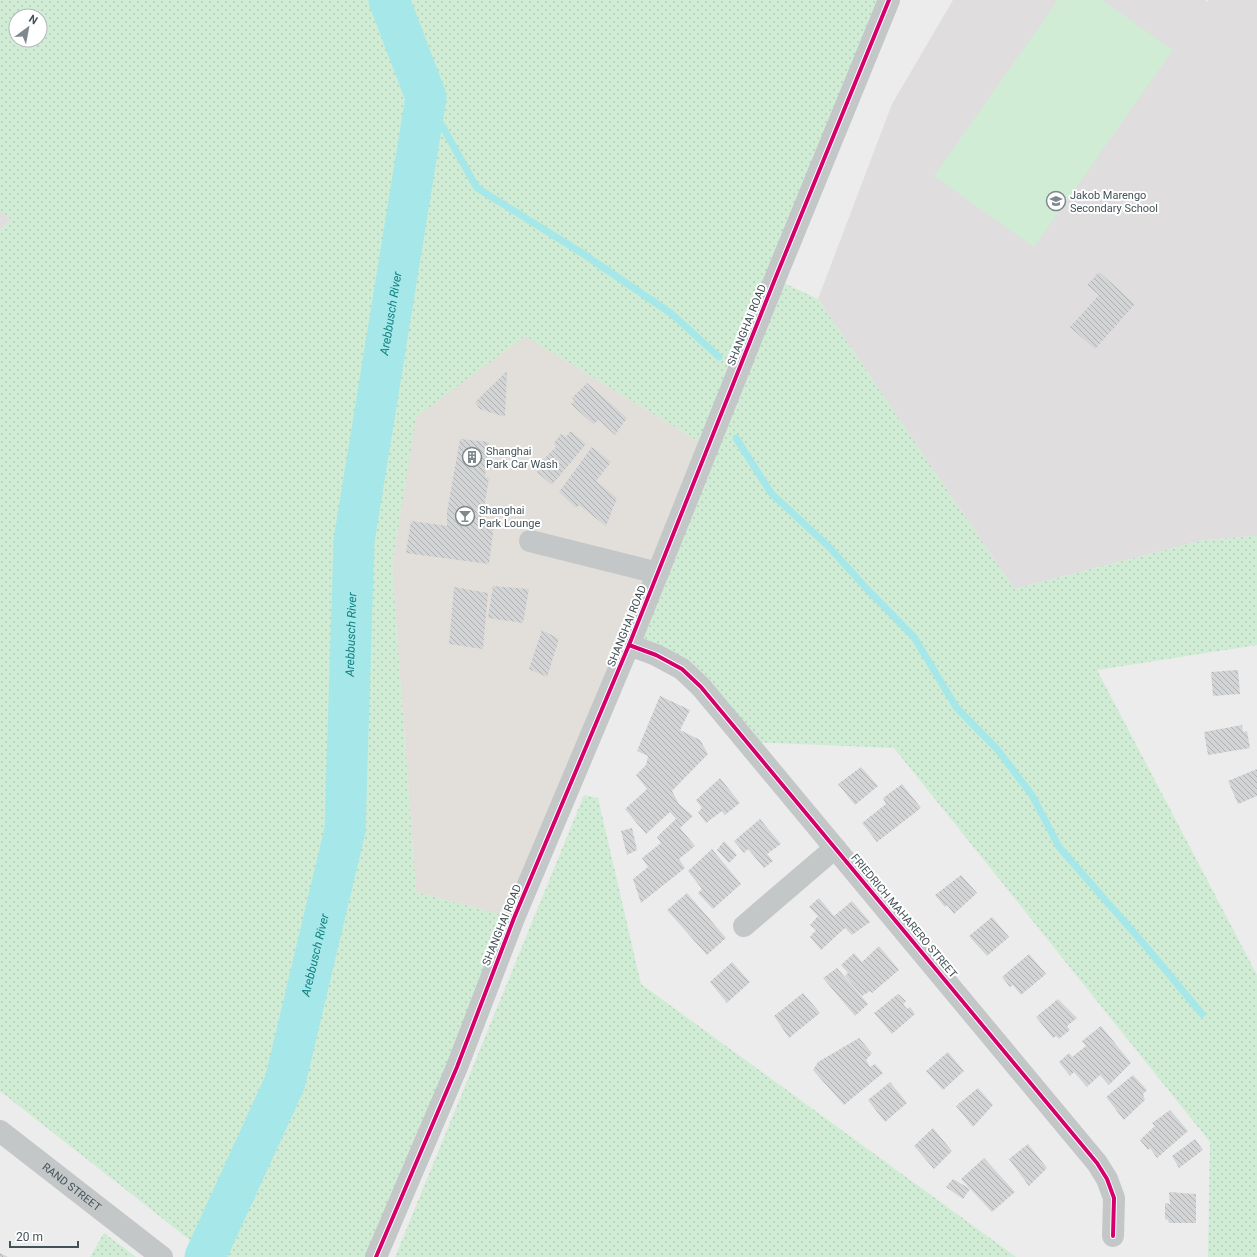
<svg xmlns="http://www.w3.org/2000/svg" width="1257" height="1257" font-family="Roboto,sans-serif">
  <defs>
    <pattern id="grass-dots" width="8" height="8" patternUnits="userSpaceOnUse"><rect width="8" height="8" fill="#d0ecd5"/><path d="M2 2h.1M6 6h.1" fill="none" stroke="#b4ccb9" stroke-width="1.8" stroke-linecap="round"/></pattern>
    <pattern id="building-back-hatch" width="6" height="6" patternUnits="userSpaceOnUse"><rect width="6" height="6" fill="#d3d4d5"/><path d="M-1 5l2 2M0 0l6 6M5-1l2 2" fill="none" stroke="#adafb0"/></pattern>
  </defs>
  <rect width="100%" height="100%" fill="#edecec"/>
  <path fill="#e2ded9" d="M525,336l183,111 -194,471 -98,-26 -24,-326 23,-149z"/>
  <g fill="#dfddde">
    <path d="M953,0h252l2,2 1,-2h49v536l-53,4 -190,49 -196,-290 74,-195z"/>
    <path d="M0,211l11,8 -11,11z"/>
  </g>
  <g fill="url(#grass-dots)" fill-rule="evenodd">
    <path d="M0,0h386l38,97 -72,442 -9,291 -36,150 -29,106 -75,161 -8,-3 -195,-153v-861l11,-11 -11,-8zM16,16h24v24h-24z"/>
    <path d="M389,0h500l-114,279 43,20 196,290 190,-49 53,-4v109l-160,25 160,305v282h-49l2,-115 -316,-394 -147,-6 -46,-55 -72,-42 79,-198 -183,-111 -109,81 -24,149 24,326 98,26 -138,339h-171l80,-175 60,-252 9,-289 72,-444zM547,232l35,21 61,42z"/>
    <path d="M584,795l14,3 43,186 375,273h-621z"/>
    <path d="M104,1233l32,24h-46z"/>
  </g>
  <path fill="#d0ecd5" d="M1058,0h44l71,50 -139,197 -100,-71z"/>
  <g fill="none" stroke-linecap="round" stroke-linejoin="round">
    <g stroke="#a6e8e9" stroke-width="7">
      <path d="M426,97l51,91 105,65 90,61 47,43"/>
      <path d="M736,438l35,55 58,54 38,42 47,48 42,70 41,42 35,46 27,52 84,96 59,71"/>
    </g>
    <path stroke="#a6e8e9" stroke-width="41" id="s1" d="M205,1257l80,-175 60,-252 9,-289 72,-444 -37,-97"/>
  </g>
  <g fill="url(#building-back-hatch)">
    <path d="M1099,272l36,32 -40,45 -25,-22 29,-32 -12,-10z"/>
    <path d="M507,371l-2,46 -25,-8 -5,-7z"/>
    <path d="M587,383l40,35 -12,17 -16,-15 -6,4 -22,-20 4,-3 -3,-3z"/>
    <path d="M571,431l15,13 -34,41 -15,-13 7,-9 -2,-2 14,-14 -2,-4 7,-9 5,3z"/>
    <path d="M460,439l29,3 -4,35 4,1 -8,47h13l-5,39 -83,-11 5,-32 36,5v-14z"/>
    <path d="M592,447l19,15 -15,19 21,17 -11,28 -27,-21 -3,3 -17,-16z"/>
    <path d="M493,586l36,3 -6,34 -35,-5z"/>
    <path d="M454,587l34,6 -5,56 -34,-5z"/>
    <path d="M542,630l17,9 -12,38 -18,-8z"/>
    <path d="M1238,670l2,24 -27,2 -2,-24z"/>
    <path d="M660,696l30,14 -10,20 20,10 8,14 -36,37 7,13 14,12 -13,12 15,18 -16,13 6,9 -44,35 -8,-24 15,-12 -6,-9 19,-15 -4,-6 19,-18 -6,-7 -24,22 -21,-25 22,-20 -11,-14 10,-10 2,-9 -11,-5z"/>
    <path d="M1242,725l1,7 4,-1 3,17 -42,7 -4,-23z"/>
    <path d="M861,767l17,19 -23,19 -17,-21z"/>
    <path d="M1257,769v27l-19,8 -10,-23z"/>
    <path d="M720,778l20,25 -15,12 -3,-4 -16,12 -8,-11 4,-4 -6,-8z"/>
    <path d="M902,784l19,24 -44,34 -15,-19 24,-19 -3,-6z"/>
    <path d="M760,819l21,25 -14,10 6,7 -9,7 -16,-19 -4,4 -10,-12z"/>
    <path d="M632,828l5,22 -10,5 -6,-24z"/>
    <path d="M724,841l13,14 -8,8 -12,-13z"/>
    <path d="M712,849l29,35 -28,25 -15,-16 4,-4 -14,-18z"/>
    <path d="M961,875l16,18 -23,21 -7,-9 -2,2 -10,-12z"/>
    <path d="M687,893l39,45 -19,17 -40,-45z"/>
    <path d="M819,898l15,18 18,-15 18,21 -18,13 -7,-7 -24,22 -11,-13 6,-7 -6,-5 8,-9 -9,-9z"/>
    <path d="M992,917l17,20 -22,19 -18,-20z"/>
    <path d="M879,946l20,24 -27,23 -2,-2 -8,5 -17,-20 3,-3 -7,-8 13,-12 8,9z"/>
    <path d="M1029,954l17,20 -25,21 -8,-10 -3,2 -8,-10z"/>
    <path d="M732,962l18,20 -23,21 -17,-21z"/>
    <path d="M837,968l31,36 -13,12 -32,-38z"/>
    <path d="M803,993l17,20 -31,25 -15,-22z"/>
    <path d="M898,994l8,7 -3,3 4,5 3,-2 5,7 -23,20 -18,-21z"/>
    <path d="M1058,999l19,19 -10,8 3,4 -11,9 -3,-3 -3,2 -17,-21z"/>
    <path d="M1101,1026l30,37 -22,22 -9,-10 -13,12 -13,-15 -4,4 -11,-14 10,-9 3,4 14,-11 -4,-5z"/>
    <path d="M859,1038l13,15 -6,7 4,7 5,-3 8,9 -39,32 -31,-35 5,-8z"/>
    <path d="M948,1052l16,19 -21,19 -17,-19z"/>
    <path d="M1133,1075l14,15 -4,4 2,6 -21,20 -18,-23z"/>
    <path d="M890,1082l17,21 -22,19 -17,-22z"/>
    <path d="M978,1088l15,17 -20,22 -17,-21z"/>
    <path d="M1170,1110l18,21 -31,27 -7,-10 -2,2 -8,-10 15,-14 -3,-3z"/>
    <path d="M933,1128l19,23 -18,18 -20,-23z"/>
    <path d="M1195,1139l8,11 -24,18 -7,-12z"/>
    <path d="M1028,1144l19,24 -18,18 -20,-27z"/>
    <path d="M984,1158l31,34 -23,20 -31,-33z"/>
    <path d="M953,1179l17,10 -7,10 -17,-12z"/>
    <path d="M1169,1192l27,2v29h-27l-1,-3 -3,-1v-16l5,1z"/>
    <path d="M0,1253l8,4h-8z"/>
  </g>
  <g fill="none" stroke-linecap="round" stroke-linejoin="round">
    <g stroke="#c3c7c8" stroke-width="22">
      <path d="M530,541l128,32"/>
      <path d="M629,645l27,10 26,14 19,18 396,476 10,16 7,19 -1,38"/>
      <path d="M744,926l91,-78"/>
      <path id="s2" d="M0,1131l162,126"/>
      <path d="M376,1257l81,-190 57,-149 115,-273 146,-366 114,-279"/>
    </g>
    <g stroke="#fff" stroke-width="6">
      <g id="cycleway">
        <path d="M629,645l27,10 26,14 19,18 396,476 10,16 7,19 -1,38"/>
        <path d="M376,1257l81,-190 57,-149 115,-273 146,-366 114,-279"/>
      </g>
    </g>
    <use href="#cycleway" stroke="#d6006c" stroke-width="4"/>
  </g>
  <defs>
    <g id="school-ring" transform="scale(1)"><circle r="9.5" fill="#fff" stroke="#7f888c" stroke-width="1.5"/><path d="M0-5L7-2L0 1L-7-2ZM-4 1L0 2.5L4 1V4Q0 6-4 4Z" fill="#7f888c"/></g>
    <g id="building-ring" transform="scale(1)"><circle r="9.5" fill="#fff" stroke="#7f888c" stroke-width="1.5"/><path d="M-4-6H4V6H1V3H-1V6H-4ZM-2.5-4.3h1.7v1.8h-1.7ZM.8-4.3h1.7v1.8H.8ZM-2.5-1h1.7V.8h-1.7ZM.8-1h1.7V.8H.8Z" fill="#7f888c"/></g>
    <g id="bar-ring" transform="scale(1)"><circle r="9.5" fill="#fff" stroke="#7f888c" stroke-width="1.5"/><path d="M-6-5H6L.8 .8V4.5H3.5V6h-7V4.5H-.8V.8Z" fill="#7f888c"/></g>
  </defs>
  <g fill-rule="evenodd">
    <use href="#school-ring" x="1056" y="201"/>
    <use href="#building-ring" x="472" y="457"/>
    <use href="#bar-ring" x="465" y="516"/>
  </g>
  <g text-anchor="middle" dominant-baseline="central" stroke-width="4" stroke-linejoin="round" paint-order="stroke">
    <g font-size="11" fill="#445258" stroke="#fff" text-anchor="start">
      <text x="1070" y="195">Jakob Marengo<tspan x="1070" dy="13">Secondary School</tspan></text>
      <text x="486" y="451">Shanghai<tspan x="486" dy="13">Park Car Wash</tspan></text>
      <text x="479" y="510">Shanghai<tspan x="479" dy="13">Park Lounge</tspan></text>
    </g>
    <g font-size="11" fill="#445258" stroke="#fff">
      <text transform="translate(747 325) rotate(-68)">SHANGHAI ROAD</text>
      <text transform="translate(627 626) rotate(-68)">SHANGHAI ROAD</text>
      <text transform="translate(904 916) rotate(50)">FRIEDRICH MAHARERO STREET</text>
      <text transform="translate(502 925) rotate(-68)">SHANGHAI ROAD</text>
      <text stroke="none"><textPath href="#s2" startOffset="91">RAND STREET</textPath></text>
    </g>
    <g font-size="12" font-style="italic" fill="#108183" stroke="#fff">
      <text stroke="none"><textPath href="#s1" startOffset="971">Arebbusch River</textPath></text>
      <text stroke="none"><textPath href="#s1" startOffset="647">Arebbusch River</textPath></text>
      <text stroke="none"><textPath href="#s1" startOffset="323">Arebbusch River</textPath></text>
    </g>
  </g>
  <g transform="translate(28 28) rotate(32)"><circle r="19" fill="#ffffff" stroke="#b4babc"/>
  <path d="M0-3L7 15L0 10L-7 15Z" fill="#7f888c"/>
  <text y="-6" font-size="11" font-weight="bold" text-anchor="middle" fill="#445258">N</text>
  </g>
  <path d="M10 1241v6h68v-6" fill="none" stroke="#445258" stroke-width="2"/>
  <text x="16" y="1241" font-size="12" fill="#445258" stroke="#ffffff" stroke-width="3" paint-order="stroke">20 m</text>
</svg>
